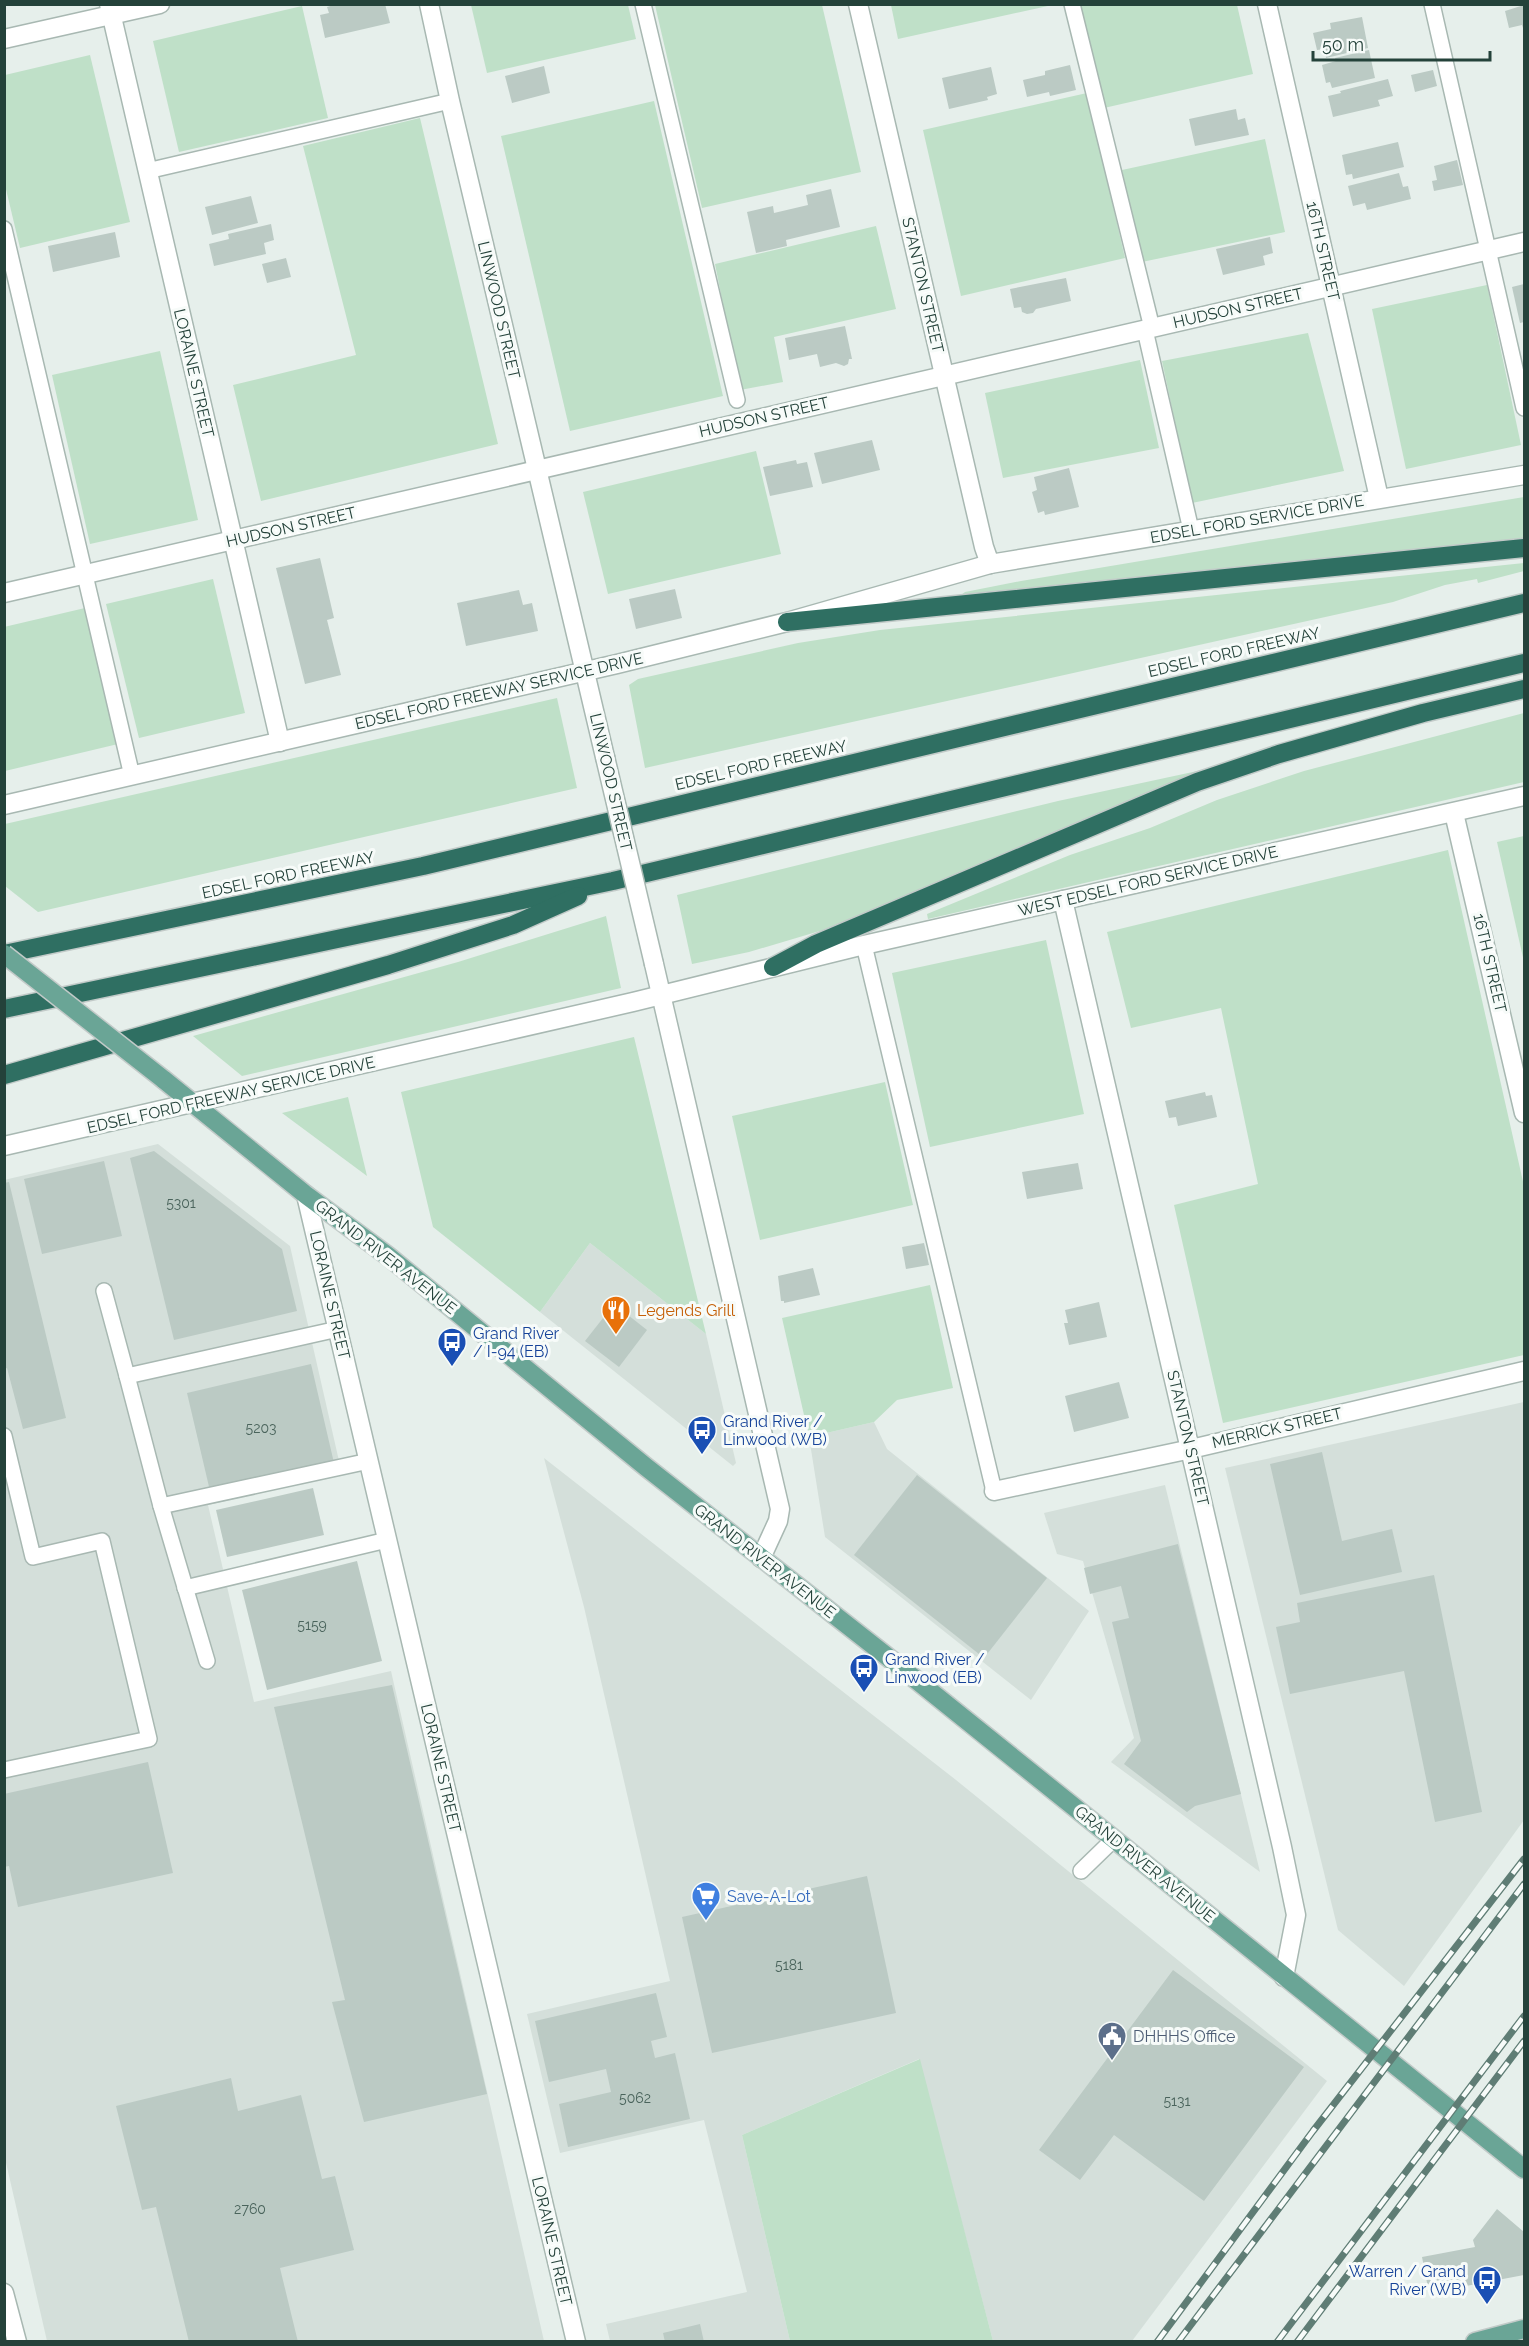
<svg xmlns="http://www.w3.org/2000/svg" width="1529" height="2346" font-family="Raleway,sans-serif">
  <rect width="100%" height="100%" fill="#e6efeb"/>
  <g fill="#d4dfda">
    <path d="M158,1144l132,102 52,228 -134,31 46,197 137,-31 153,670h-497l-43,-187v-974z"/>
    <path d="M590,1243l116,91 30,129 -3,3 -193,-154z"/>
    <path d="M1524,1402v418l-120,166 -66,-56 -113,-462z"/>
    <path d="M874,1422l13,27 202,162 -58,89 -206,-163 -16,-100z"/>
    <path d="M544,1458l412,322 371,301 -195,260h-139l-74,-282 -177,76 48,206h-180l-4,-17 141,-32 -43,-172 -144,33 -33,-139 143,-33 -86,-374z"/>
    <path d="M1165,1485l95,387 -149,-110 23,-24 -51,-177 -26,-7 -13,-41z"/>
  </g>
  <g fill="#bfe0c8">
    <path d="M1057,4l-159,35 -7,-34v-1z"/>
    <path d="M471,5h157l8,34 -149,34z"/>
    <path d="M655,5h167l39,167 -159,36z"/>
    <path d="M1080,5h157l16,69 -149,34z"/>
    <path d="M302,6l26,112 -149,34 -26,-111z"/>
    <path d="M90,55l40,167 -110,26 -15,-63v-110z"/>
    <path d="M1087,93l38,165 -164,38 -38,-166z"/>
    <path d="M654,101l69,295 -153,35 -69,-295z"/>
    <path d="M420,118l78,326 -237,57 -28,-116 123,-30 -53,-209z"/>
    <path d="M1265,139l20,93 -143,30 -20,-92z"/>
    <path d="M876,226l20,83 -122,28 9,45 -43,8 -25,-126z"/>
    <path d="M1487,285l34,160 -115,24 -34,-160z"/>
    <path d="M1308,333l36,138 -152,32 -30,-142z"/>
    <path d="M160,351l38,169 -108,24 -38,-169z"/>
    <path d="M1140,360l19,88 -156,30 -18,-85z"/>
    <path d="M756,451l25,103 -173,40 -25,-102z"/>
    <path d="M1524,497v43l-561,59 -2,-4 4,-3 56,-11z"/>
    <path d="M1524,563v8l-46,12 -1,-4 -32,6 -52,17 -748,166 -16,-83 9,-6 160,-36 82,-13z"/>
    <path d="M213,579l32,134 -106,25 -33,-134z"/>
    <path d="M85,608l33,136 -113,27 -1,-144z"/>
    <path d="M557,698l20,90 -539,124 -33,-26v-62z"/>
    <path d="M1524,713v69l-596,137 -1,-5 143,-59 80,-27 67,-28 87,-29z"/>
    <path d="M1216,767l-393,163 -74,22 -57,12 -15,-69 381,-94z"/>
    <path d="M1524,836v126l-27,-120z"/>
    <path d="M1448,850l76,336v169l-301,68 -49,-218 84,-21 -37,-176 -90,20 -24,-96z"/>
    <path d="M606,916l15,72 -379,88 -49,-40 265,-74z"/>
    <path d="M1046,940l38,174 -154,33 -38,-174z"/>
    <path d="M634,1037l72,297 -116,-91 -50,69 -107,-85 -32,-135z"/>
    <path d="M885,1082l28,123 -153,35 -28,-124z"/>
    <path d="M348,1097l19,79 -85,-63z"/>
    <path d="M930,1285l23,103 -56,12 -23,22 -65,15 -27,-119z"/>
    <path d="M920,2059l73,282h-203l-48,-206z"/>
  </g>
  <g fill="#bbcac4">
    <path d="M337,4h48l5,19 -65,15 -5,-23 9,-2 -2,-6z"/>
    <path d="M1524,5v26l-2,-6 -13,3 -4,-17z"/>
    <path d="M1362,17l6,31 -42,10 -1,-9 -8,1 -4,-17 18,-4 -1,-6z"/>
    <path d="M1369,50l6,28 -43,10 -2,-6 -4,1 -4,-18 14,-4 -1,-3z"/>
    <path d="M1070,65l6,25 -26,6 -1,-4 -22,5 -4,-17 22,-5v-4z"/>
    <path d="M544,66l6,27 -38,10 -7,-27z"/>
    <path d="M991,67l6,27 -10,3 1,3 -39,9 -7,-31z"/>
    <path d="M1433,70l4,16 -22,6 -4,-17z"/>
    <path d="M1388,79l5,17 -15,4 2,6 -47,11 -5,-21 13,-3 -1,-2z"/>
    <path d="M1236,109l2,11 7,-2 4,17 -54,11 -6,-27z"/>
    <path d="M1398,142l6,25 -51,12 -1,-5 -6,1 -4,-20z"/>
    <path d="M1457,160l6,25 -29,6 -2,-10 5,-1 -3,-14z"/>
    <path d="M1399,173l4,14 5,-1 3,13 -44,11 -2,-7 -12,3 -5,-20z"/>
    <path d="M831,189l9,38 -54,13 1,6 -31,7 -9,-41 26,-6 1,7 34,-8 -2,-10z"/>
    <path d="M251,196l7,27 -46,12 -7,-28z"/>
    <path d="M271,224l3,16 -10,3 2,11 -52,12 -5,-22 20,-5 -1,-5z"/>
    <path d="M115,232l5,25 -67,15 -5,-26z"/>
    <path d="M1270,237l3,16 -10,3 2,9 -42,10 -7,-26z"/>
    <path d="M286,258l5,19 -24,6 -5,-19z"/>
    <path d="M1066,278l5,23 -35,8 -3,4 -6,1 -5,-2 -1,-5 -7,1 -4,-19z"/>
    <path d="M1524,284v38l-4,1 -8,-36z"/>
    <path d="M845,326l7,33h-3l-1,5 -4,2 -8,-3 -16,4 -3,-13 -28,6 -4,-22z"/>
    <path d="M872,440l8,30 -58,14 -8,-31z"/>
    <path d="M796,460l1,4 10,-2 6,25 -43,9 -7,-29z"/>
    <path d="M1069,468l10,39 -34,8 -1,-4 -6,2 -6,-21 5,-2 -3,-13z"/>
    <path d="M320,558l14,60 -7,2 14,55 -36,9 -29,-116z"/>
    <path d="M675,589l7,29 -46,11 -7,-30z"/>
    <path d="M519,590l4,15 9,-2 6,28 -72,15 -9,-43z"/>
    <path d="M1205,1092l1,4 6,-1 5,22 -39,9 -2,-9 -7,1 -4,-17z"/>
    <path d="M154,1151l128,98 15,62 -123,29 -44,-182z"/>
    <path d="M104,1161l18,75 -80,18 -18,-75z"/>
    <path d="M1078,1163l5,26 -56,10 -5,-27z"/>
    <path d="M9,1182l57,236 -43,11 -16,-61 -3,1v-186z"/>
    <path d="M924,1243l5,22 -23,4 -4,-22z"/>
    <path d="M813,1268l7,27 -36,8v-2h-3l-3,-25z"/>
    <path d="M1099,1302l8,35 -38,8 -5,-22h4l-3,-13z"/>
    <path d="M614,1304l33,26 -28,37 -34,-26z"/>
    <path d="M311,1364l23,99 -124,28 -23,-98z"/>
    <path d="M1119,1382l10,36 -55,14 -9,-36z"/>
    <path d="M1322,1452l20,89 50,-12 10,43 -102,23 -30,-131z"/>
    <path d="M917,1475l130,103 -63,80 -130,-103z"/>
    <path d="M313,1488l11,47 -97,22 -11,-47z"/>
    <path d="M1178,1544l63,250 -46,12 -8,6 -63,-48 17,-23 -29,-119 17,-4 -8,-32 -31,8 -6,-26z"/>
    <path d="M357,1561l25,100 -115,29 -25,-100z"/>
    <path d="M1434,1575l48,237 -47,10 -31,-151 -114,23 -14,-67 24,-5 -3,-19z"/>
    <path d="M392,1685l95,409 -123,28 -32,-120 13,-2 -71,-293z"/>
    <path d="M148,1762l25,111 -155,34 -9,-41 -5,1v-73z"/>
    <path d="M867,1876l29,137 -184,40 -30,-136z"/>
    <path d="M1173,1970l131,97 -100,134 -90,-66 -34,45 -41,-30z"/>
    <path d="M656,1993l11,44 -16,4 4,17 20,-5 15,66 -122,28 -9,-43 52,-12 -5,-23 -57,13 -14,-61z"/>
    <path d="M231,2078l7,33 63,-16 21,84 13,-3 19,74 -74,18 18,74h-109l-33,-135 -14,3 -26,-104z"/>
    <path d="M1497,2209l27,23v43l-95,18 -7,-36 53,-10 -2,-7z"/>
    <path d="M700,2324l4,18h-39l-2,-9z"/>
  </g>
  <g fill="none" stroke-linecap="round" stroke-linejoin="round">
    <g stroke="#a8b8b2" stroke-width="18">
      <g id="service">
        <path d="M643,4l94,396"/>
        <path d="M1072,4l80,324"/>
        <path d="M1432,4l92,404"/>
        <path d="M147,171l303,-70"/>
        <path d="M4,229l128,547"/>
        <path d="M1145,330l46,200"/>
        <path d="M864,945l130,546"/>
        <path d="M104,1291l23,85 211,-47"/>
        <path d="M127,1376l34,130 46,155"/>
        <path d="M4,1436l29,121 69,-16 47,198 -145,31"/>
        <path d="M161,1506l208,-45"/>
        <path d="M185,1588l202,-48"/>
        <path d="M1081,1871l33,-32"/>
      </g>
    </g>
    <g stroke="#a8b8b2" stroke-width="21">
      <g id="minor">
        <path d="M109,4l171,738"/>
        <path d="M858,4l126,543 6,17"/>
        <path d="M1267,4l112,494"/>
        <path d="M4,39l156,-35"/>
        <path d="M4,593l1520,-351"/>
        <path d="M1454,813l70,300"/>
        <path d="M1063,900l219,947 14,68 -12,62"/>
        <path d="M306,1195l270,1147"/>
        <path d="M994,1491l197,-42 333,-78"/>
        <path d="M4,2293l13,49"/>
      </g>
    </g>
    <g stroke="#a8b8b2" stroke-width="21">
      <g id="tertiary">
        <path d="M429,4l21,97 155,656"/>
        <path d="M4,805l613,-141 170,-42 203,-58 534,-89"/>
        <path d="M654,964l126,545 -2,12 -17,37"/>
        <path d="M4,1146l629,-144 231,-57 660,-149"/>
      </g>
    </g>
    <g stroke="#c2cac8" stroke-width="21">
      <g id="primary">
        <path d="M163,1079l143,116 82,61 258,211 238,187 640,515"/>
        <path d="M1475,2342l49,-13"/>
      </g>
    </g>
    <g stroke="#c2cac8" stroke-width="21">
      <g id="motorway">
        <path d="M787,622l737,-74"/>
        <path d="M4,954l419,-88 1101,-263"/>
        <path d="M773,967l43,-23 381,-162 82,-28 144,-41 101,-24"/>
        <path d="M4,1009l609,-128 911,-218"/>
        <path d="M4,1075l384,-110 125,-40 65,-29"/>
      </g>
    </g>
    <use href="#service" stroke="#fff" stroke-width="15"/>
    <use href="#minor" stroke="#fff" stroke-width="18"/>
    <use href="#tertiary" stroke="#fff" stroke-width="18"/>
    <use href="#primary" stroke="#6aa596" stroke-width="18"/>
    <use href="#motorway" stroke="#2f6f62" stroke-width="18"/>
    <g stroke="#5f7d75" stroke-width="7">
      <g id="rail">
        <path d="M1157,2342l156,-211 211,-272"/>
        <path d="M1178,2342l346,-458"/>
        <path d="M1277,2342l247,-326"/>
        <path d="M1297,2342l227,-301"/>
      </g>
    </g>
    <use href="#rail" stroke="#f7fbf9" stroke-width="4.5" stroke-dasharray="14" stroke-linecap="butt"/>
    <g stroke="#a8b8b2" stroke-width="21" stroke-linecap="butt">
      <path id="tertiary-bridge" d="M605,757l49,207"/>
    </g>
    <g stroke="#c2cac8" stroke-width="21" stroke-linecap="butt">
      <path id="primary-bridge" d="M4,954l159,125"/>
    </g>
    <use href="#tertiary-bridge" stroke="#fff" stroke-width="18"/>
    <use href="#primary-bridge" stroke="#6aa596" stroke-width="18"/>
  </g>
  <defs>
    <g id="restaurant-pin" transform="scale(1.5)"><path d="M0 17L-7.5 6A9.5 9.5 0 1 1 7.5 6Z" fill="#e8710a" stroke="#f7fbf9"/><path d="M-5-6h1v4h1v-4h1v4h1v-4h1v5L-1.5 .5V6h-2V.5L-5-1ZM5-6V6H3V1.5H1.5Q1.5-4 5-6Z" fill="#fff"/></g>
    <g id="bus-pin" transform="scale(1.5)"><path d="M0 17L-7.5 6A9.5 9.5 0 1 1 7.5 6Z" fill="#1a4fb4" stroke="#f7fbf9"/><path d="M-5-6H5V4H4V6H2V4H-2V6H-4V4H-5ZM-3.5-4V0h7V-4ZM-3.5 1.2v1.5H-2V1.2ZM2 1.2v1.5H3.5V1.2Z" fill="#fff"/></g>
    <g id="supermarket-pin" transform="scale(1.5)"><path d="M0 17L-7.5 6A9.5 9.5 0 1 1 7.5 6Z" fill="#3f7fe0" stroke="#f7fbf9"/><path d="M-6-5.5h2.5l.6 2H6L4.5 2H-2.5L-4.4-4H-6ZM-1.5 3.2a1.3 1.3 0 1 0 .1 0ZM3 3.2a1.3 1.3 0 1 0 .1 0Z" fill="#fff"/></g>
    <g id="civic-pin" transform="scale(1.5)"><path d="M0 17L-7.5 6A9.5 9.5 0 1 1 7.5 6Z" fill="#5c6f8a" stroke="#f7fbf9"/><path d="M-.6-6.5H3V-4.5H.6V-3L4-1V1h2V6H-6V1h2V-1L-.6-3ZM-1.2 2.5V6h2.4V2.5Z" fill="#fff"/></g>
  </defs>
  <g fill-rule="evenodd">
    <use href="#restaurant-pin" x="616" y="1310"/>
    <use href="#bus-pin" x="452" y="1342"/>
    <use href="#bus-pin" x="702" y="1430"/>
    <use href="#bus-pin" x="864" y="1668"/>
    <use href="#supermarket-pin" x="706" y="1896"/>
    <use href="#civic-pin" x="1112" y="2036"/>
    <use href="#bus-pin" x="1487" y="2280"/>
  </g>
  <g text-anchor="middle" dominant-baseline="central" stroke-width="6" stroke-linejoin="round" paint-order="stroke">
    <g font-size="14" fill="#4a645c">
      <text x="181" y="1203">5301</text>
      <text x="261" y="1428">5203</text>
      <text x="312" y="1625">5159</text>
      <text x="789" y="1965">5181</text>
      <text x="635" y="2098">5062</text>
      <text x="1177" y="2101">5131</text>
      <text x="250" y="2209">2760</text>
    </g>
    <g font-size="16" fill="#24423a" stroke="#f7fbf9">
      <text transform="translate(1323 251) rotate(77)">16TH STREET</text>
      <text transform="translate(923 285) rotate(77)">STANTON STREET</text>
      <text transform="translate(1238 308) rotate(-13)">HUDSON STREET</text>
      <text transform="translate(499 310) rotate(77)">LINWOOD STREET</text>
      <text transform="translate(194 373) rotate(77)">LORAINE STREET</text>
      <text transform="translate(764 417) rotate(-13)">HUDSON STREET</text>
      <text transform="translate(1257 519) rotate(-10)">EDSEL FORD SERVICE DRIVE</text>
      <text transform="translate(291 527) rotate(-13)">HUDSON STREET</text>
      <text transform="translate(1234 652) rotate(-13)">EDSEL FORD FREEWAY</text>
      <text transform="translate(499 691) rotate(-13)">EDSEL FORD FREEWAY SERVICE DRIVE</text>
      <text transform="translate(761 765) rotate(-13)">EDSEL FORD FREEWAY</text>
      <text transform="translate(611 782) rotate(77)">LINWOOD STREET</text>
      <text transform="translate(288 875) rotate(-12)">EDSEL FORD FREEWAY</text>
      <text transform="translate(1148 881) rotate(-13)">WEST EDSEL FORD SERVICE DRIVE</text>
      <text transform="translate(1490 963) rotate(77)">16TH STREET</text>
      <text transform="translate(231 1095) rotate(-13)">EDSEL FORD FREEWAY SERVICE DRIVE</text>
      <text transform="translate(386 1257) rotate(38)">GRAND RIVER AVENUE</text>
      <text transform="translate(330 1295) rotate(77)">LORAINE STREET</text>
      <text transform="translate(1277 1428) rotate(-13)">MERRICK STREET</text>
      <text transform="translate(1188 1438) rotate(77)">STANTON STREET</text>
      <text transform="translate(765 1561) rotate(38)">GRAND RIVER AVENUE</text>
      <text transform="translate(441 1768) rotate(77)">LORAINE STREET</text>
      <text transform="translate(1145 1864) rotate(39)">GRAND RIVER AVENUE</text>
      <text transform="translate(552 2241) rotate(77)">LORAINE STREET</text>
    </g>
    <g font-size="16" fill="#c56008" stroke="#f7fbf9" text-anchor="start">
      <text x="637" y="1310">Legends Grill</text>
    </g>
    <g font-size="16" fill="#164399" stroke="#f7fbf9" text-anchor="start">
      <text x="473" y="1333">Grand River<tspan x="473" dy="18">/ I-94 (EB)</tspan></text>
      <text x="723" y="1421">Grand River /<tspan x="723" dy="18">Linwood (WB)</tspan></text>
      <text x="885" y="1659">Grand River /<tspan x="885" dy="18">Linwood (EB)</tspan></text>
      <text x="1466" y="2271" text-anchor="end">Warren / Grand<tspan x="1466" dy="18">River (WB)</tspan></text>
    </g>
    <g font-size="16" fill="#366cbe" stroke="#f7fbf9" text-anchor="start">
      <text x="727" y="1896">Save-A-Lot</text>
    </g>
    <g font-size="16" fill="#4e5e75" stroke="#f7fbf9" text-anchor="start">
      <text x="1133" y="2036">DHHHS Office</text>
    </g>
  </g>
  <rect width="1529" height="2346" fill="none" stroke="#24423a" stroke-width="12"/>
  <path d="M1313 51v9h177v-9" fill="none" stroke="#24423a" stroke-width="3"/>
  <text x="1322" y="51" font-size="18" fill="#24423a" stroke="#f7fbf9" stroke-width="4.5" paint-order="stroke">50 m</text>
</svg>
